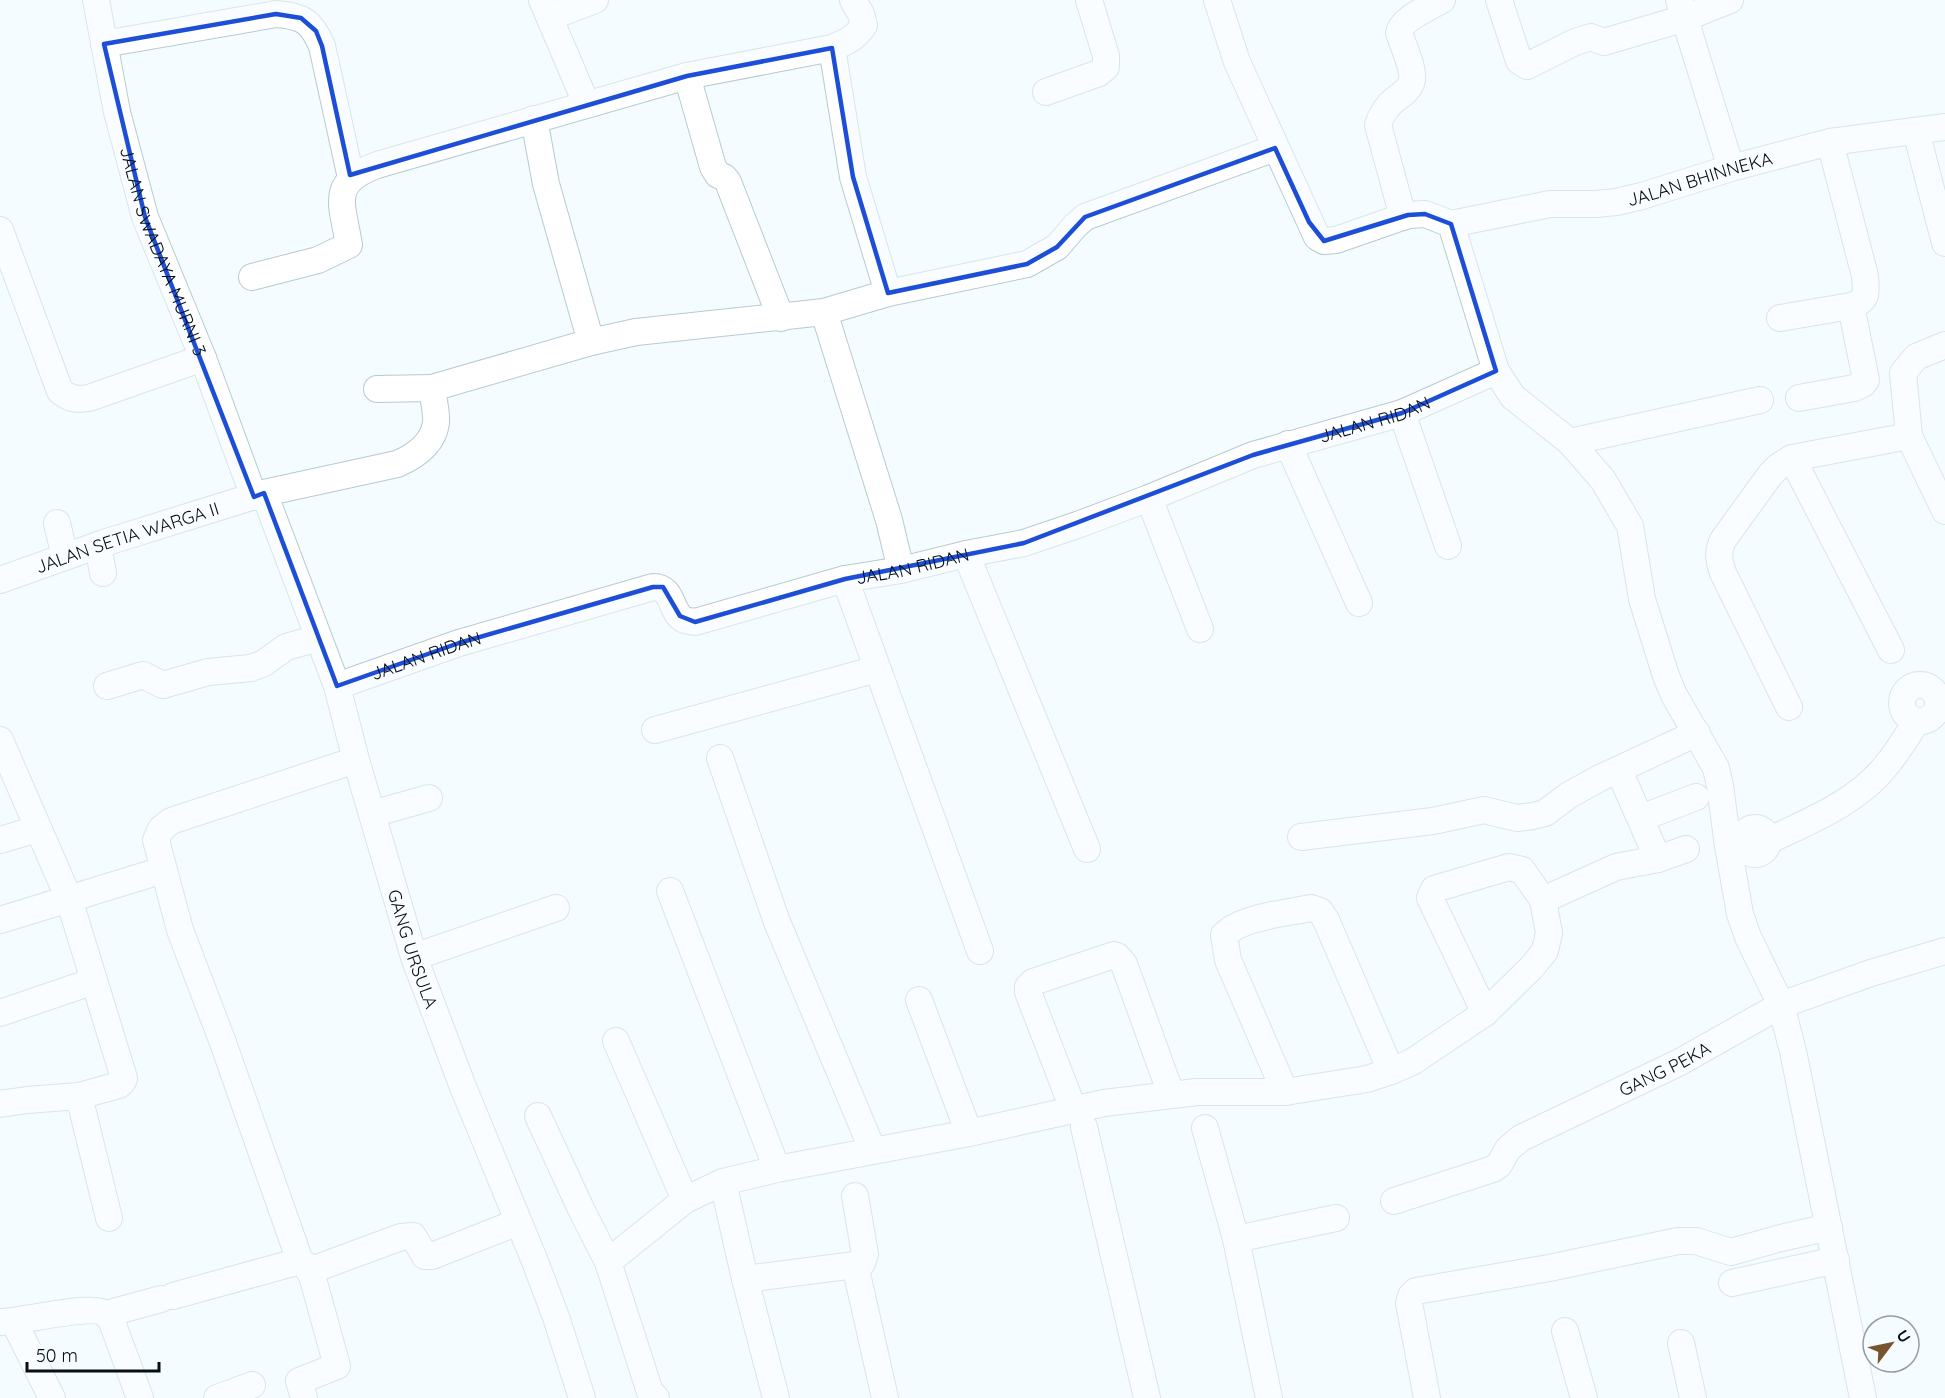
<svg xmlns="http://www.w3.org/2000/svg" width="1945" height="1398" font-family="Quicksand,sans-serif">
  <rect width="100%" height="100%" fill="#f4fcff"/>
  <g fill="none" stroke-linecap="round" stroke-linejoin="round">
    <g stroke="#b6cbd1" stroke-width="28">
      <g id="minor">
        <path id="s1" d="M96,0l21,112 28,105 58,141 51,139"/>
        <path d="M542,0l44,103"/>
        <path d="M1217,0l20,62 80,175 7,4 12,-1 72,-25 17,-1 26,10 45,147 17,26 57,45 33,38 27,46 12,73 24,77 8,19 42,73 4,18 8,60 12,68 8,23 33,68 12,46 70,347"/>
        <path d="M1499,0l20,61 8,5 48,-24 16,-5 13,5 81,-24 45,-18"/>
        <path d="M1679,0l52,168"/>
        <path d="M550,17l45,-17"/>
        <path d="M104,44l172,-30c27,2 35,7 46,32l29,132"/>
        <path d="M832,48l21,129 35,116"/>
        <path d="M687,76l26,91 5,8 6,2 4,5 53,136"/>
        <path d="M1046,92l53,-19 7,-6v-11l-17,-56"/>
        <path d="M534,119l12,65 45,158"/>
        <path d="M1916,131l29,112"/>
        <path d="M1403,217l-25,-92c2,-8 6,-14 12,-21 7,-7 20,-13 22,-24 2,-11 -9,-35 -13,-47 2,-14 31,-26 43,-33"/>
        <path id="s2" d="M1451,224l99,-20h46l20,-2 26,-6 89,-28 99,-26 115,-15"/>
        <path d="M0,230l60,161c9,8 17,9 29,7l114,-40"/>
        <path d="M252,277l66,-17 31,-15c-7,-43 -20,-62 28,-80l310,-89 145,-28c14,-6 24,-10 32,-23l-3,-11 -8,-14"/>
        <path d="M824,312l65,208 12,50"/>
        <path d="M1780,318l71,-12c18,-6 15,-14 14,-30l-35,-134"/>
        <path d="M1945,345l-29,12 -13,16 6,63 36,75"/>
        <path d="M377,389l55,-1"/>
        <path d="M1799,398l55,-10 9,-4 3,-4 -15,-74"/>
        <path d="M1402,413l46,133"/>
        <path d="M1570,442l190,-42"/>
        <path d="M1288,444l71,159"/>
        <path d="M1792,458l99,192"/>
        <path id="s3" d="M264,493l73,193 19,74 58,197 49,130 71,172 22,58 26,81"/>
        <path d="M1149,498l51,131"/>
        <path d="M57,523l8,34"/>
        <path d="M98,545l5,28"/>
        <path d="M966,554l121,295"/>
        <path d="M845,579l135,372"/>
        <path id="s4" d="M0,580l104,-37 160,-50 133,-29c19,-8 36,-20 39,-41 1,-11 -3,-24 -4,-35l159,-46 45,-10 188,-20 64,-19 139,-29 30,-17 18,-21 10,-9 190,-69"/>
        <circle cx="1920" cy="703" r="18"/>
        <path d="M107,686l36,-11 20,10 45,-13 43,-4 13,-5 22,-16 32,-9"/>
        <path id="s5" d="M337,686l122,-43 194,-56c22,0 16,26 32,33 3,1 6,1 10,2l150,-43 56,-9 65,-16 58,-11 56,-19 69,-26 104,-43 149,-42 94,-42"/>
        <path d="M1789,707l-66,-134c-4,-12 -6,-21 0,-33l47,-65 9,-9 13,-8 117,-22"/>
        <path d="M655,730l222,-61"/>
        <path d="M0,740l69,159 55,179 -1,3 -4,4 -40,11 -52,4 -27,4"/>
        <path d="M720,758l57,164 96,229"/>
        <path d="M1624,782l34,77"/>
        <path d="M372,814l57,-16"/>
        <path d="M1641,818l55,-21"/>
        <circle cx="1755" cy="841" r="13"/>
        <path d="M1301,837l132,-16 51,-11 33,8 16,-2 12,-3 24,-18 31,-17 97,-45"/>
        <path d="M0,840l37,-11"/>
        <path d="M1768,841c41,-20 88,-38 117,-74 12,-14 22,-31 32,-46"/>
        <path d="M670,891l107,278"/>
        <path d="M0,920l163,-50"/>
        <path d="M414,957l142,-49"/>
        <path d="M919,1000l50,133"/>
        <path d="M0,1013l94,-32"/>
        <path d="M1485,1013l-55,-115 4,-9 75,-22 13,3 21,30"/>
        <path d="M616,1041l69,159"/>
        <path d="M1285,1092l-57,-132 -4,-25c17,-18 63,-22 87,-27l9,3 6,9 65,151"/>
        <path d="M79,1096l30,122"/>
        <path d="M1074,1111l-46,-119v-5l5,-5 81,-27 3,1 7,8 47,130"/>
        <path d="M538,1116l43,93 27,53"/>
        <path d="M1084,1127l63,271"/>
        <path d="M1205,1128l31,111 33,159"/>
        <path d="M723,1182l22,97 31,119"/>
        <path d="M855,1196l10,58 -3,9 -7,2"/>
        <path id="s6" d="M1394,1201l99,-32 6,-4 9,-16 13,-11 159,-76 101,-57 90,-32 74,-22"/>
        <path d="M1236,1239l100,-21"/>
        <path d="M300,1261l-78,-221 -42,-110 -24,-90 5,-11 10,-8 185,-61"/>
        <path d="M309,1271l92,-34 12,-1 12,20h7l86,-34"/>
        <path d="M745,1279l110,-14 30,133"/>
        <path d="M1732,1283l104,-23"/>
        <path d="M173,1296l127,-35 10,7 27,98 -38,15 5,17"/>
        <path d="M106,1314l55,-15"/>
        <path d="M0,1322c22,0 92,-19 106,-8 3,2 4,5 6,8l28,76"/>
        <path d="M14,1322l38,76"/>
        <path d="M1565,1331l19,67"/>
        <path d="M1681,1343l12,55"/>
        <path d="M217,1398l35,-13"/>
        <path d="M656,1398l-6,-6 -42,-130 77,-62 38,-18 54,-13 192,-36 135,-30 93,-11h88l82,-13 24,-8 21,-9 73,-49 47,-46 13,-16 4,-18 -6,-33 73,-33 42,-8 28,-10"/>
        <path d="M1427,1398l-18,-95 2,-7 5,-5 133,-23 129,-27h18l35,11 50,-14 48,-11"/>
      </g>
    </g>
    <use href="#minor" stroke="#fff" stroke-width="26"/>
  </g>
  <path d="M0 0H1945V1398H0ZM276,14l25,4 15,13 6,15 28,129 337,-99 145,-28 21,129 35,116 139,-29 30,-17 28,-30 190,-69 34,74 15,19 84,-26 17,-1 26,10 45,147 -94,42 -149,42 -229,88 -179,36 -150,43 -15,-6 -17,-29h-10l-194,56 -122,43 -73,-193 -10,4 -109,-280 -41,-173z" fill="#f4fcff" fill-opacity=".55" fill-rule="evenodd"/>
  <path fill="none" stroke="#1d4ed8" stroke-width="4.5" stroke-linejoin="round" d="M276,14l25,4 15,13 6,15 28,129 337,-99 145,-28 21,129 35,116 139,-29 30,-17 28,-30 190,-69 34,74 15,19 84,-26 17,-1 26,10 45,147 -94,42 -149,42 -229,88 -179,36 -150,43 -15,-6 -17,-29h-10l-194,56 -122,43 -73,-193 -10,4 -109,-280 -41,-173z"/>
  <g text-anchor="middle" dominant-baseline="central" stroke-width="6" stroke-linejoin="round" paint-order="stroke">
    <g font-size="18" fill="#080f11" stroke="#f4fcff">
      <text stroke="none"><textPath href="#s2" startOffset="254">JALAN BHINNEKA</textPath></text>
      <text stroke="none"><textPath href="#s1" startOffset="261">JALAN SWADAYA MURNI 3</textPath></text>
      <text stroke="none"><textPath href="#s5" startOffset="1101">JALAN RIDAN</textPath></text>
      <text stroke="none"><textPath href="#s4" startOffset="134">JALAN SETIA WARGA II</textPath></text>
      <text stroke="none"><textPath href="#s5" startOffset="615">JALAN RIDAN</textPath></text>
      <text stroke="none"><textPath href="#s5" startOffset="94">JALAN RIDAN</textPath></text>
      <text stroke="none"><textPath href="#s3" startOffset="480">GANG URSULA</textPath></text>
      <text stroke="none"><textPath href="#s6" startOffset="306">GANG PEKA</textPath></text>
    </g>
  </g>
  <g transform="translate(1891 1344) rotate(58)"><circle r="28" fill="#f4fcff" stroke="#969da0" stroke-width="1.5"/>
  <path d="M0-4.5L10 22L0 15L-10 22Z" fill="#78552e"/>
  <text y="-9" font-size="16" font-weight="bold" text-anchor="middle" fill="#080f11">U</text>
  </g>
  <path d="M27 1362v9h132v-9" fill="none" stroke="#080f11" stroke-width="3"/>
  <text x="36" y="1362" font-size="18" fill="#080f11" stroke="#f4fcff" stroke-width="4.5" paint-order="stroke">50 m</text>
</svg>
